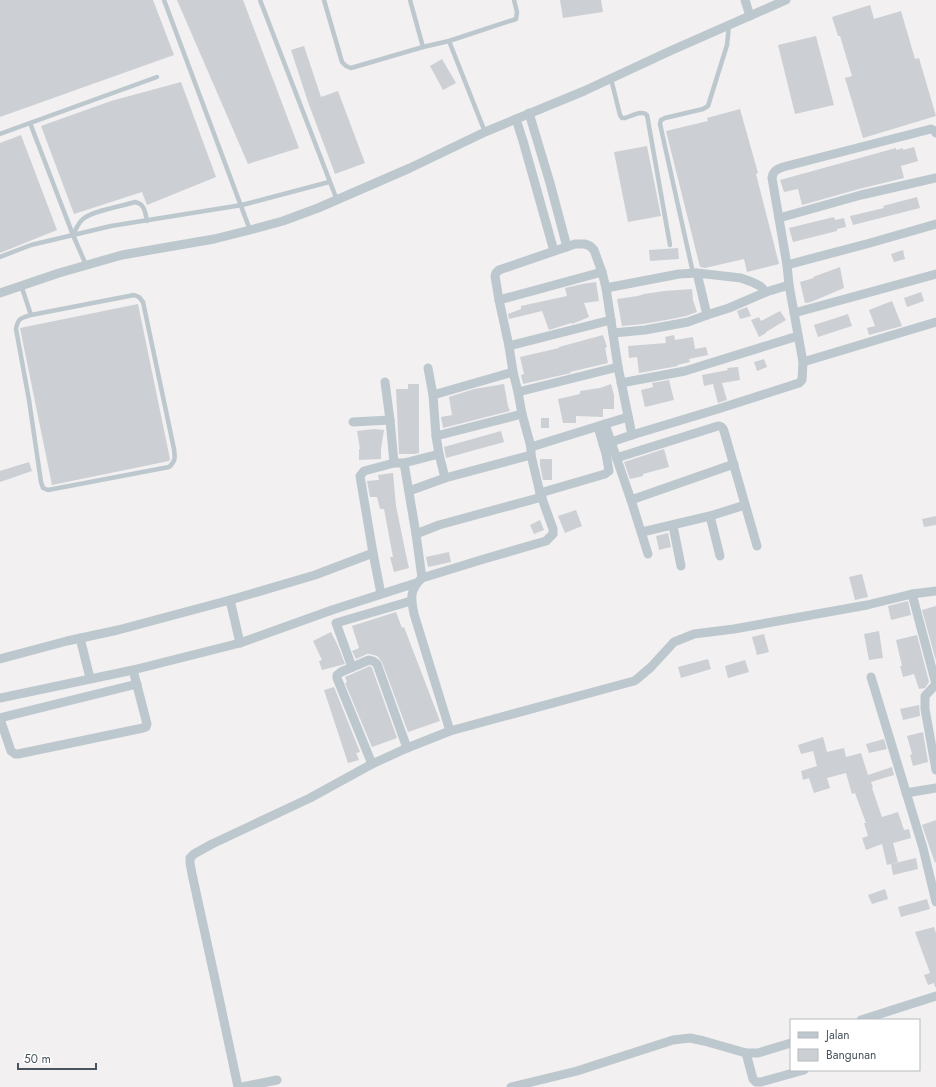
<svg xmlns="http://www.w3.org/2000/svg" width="936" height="1087" font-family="Jost,sans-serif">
  <rect width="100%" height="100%" fill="#f2f0f0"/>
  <g fill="#cccfd4">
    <path d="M0,0h153l21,55 -174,62z"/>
    <path d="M177,0h66l56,148 -51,16z"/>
    <path d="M560,0h41l2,12 -40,6z"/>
    <path d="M870,5l4,14 27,-8 14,48 4,-1 17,58 -73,22 -18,-60 7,-2 -12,-40h-2l-6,-19z"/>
    <path d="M816,36l18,69 -39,9 -17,-69z"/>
    <path d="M304,46l17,51 17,-6 27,72 -30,11 -27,-72 -17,-52z"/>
    <path d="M442,59l14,24 -13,7 -13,-24z"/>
    <path d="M181,82l35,95 -69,28 -5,-13 -68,22 -33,-88 70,-25z"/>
    <path d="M740,109l18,64 -2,1 23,90 -32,8 -3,-13 -39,9 -5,-1 -34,-136 42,-10 -1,-3z"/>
    <path d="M21,135l36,95 -57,23v-110z"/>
    <path d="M647,146l14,70 -33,6 -14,-70z"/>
    <path d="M914,147l4,14 -17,5 3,12 -45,11 -57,16 -4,-16 -14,3 -4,-12 116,-32v2l7,-2v2z"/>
    <path d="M917,197l3,11 -67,17 -3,-9 34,-8 -1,-2z"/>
    <path d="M834,217l1,3 9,-2 2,9 -9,2v2l-44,11 -4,-14z"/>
    <path d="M678,248l1,11 -29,2 -1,-11z"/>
    <path d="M903,250l2,9 -11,3 -3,-8z"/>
    <path d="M840,267l4,21 -33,14 -6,1 -5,-21 14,-4 -1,-1z"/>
    <path d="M596,282l3,19 -15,2 5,14 -17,7 -1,-1 -22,7 -7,-19 -33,8 -1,-5 13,-5v-3l46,-10 -2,-8 17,-4z"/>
    <path d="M692,289l1,11 4,12 -11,4 -20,4 -23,4 -21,2 -5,-27 21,-3 6,-2 20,-3z"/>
    <path d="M921,292l3,9 -17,6 -3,-9z"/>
    <path d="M892,301l10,25 -33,9 -2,-7 8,-2 -6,-16z"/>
    <path d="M138,304l32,155 -1,2 -117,24 -32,-157z"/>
    <path d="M747,307l4,9 -11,3 -3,-8z"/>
    <path d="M780,311l6,9 -20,12v1l-7,4 -8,-17 8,-3 2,4z"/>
    <path d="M848,314l4,12 -34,11 -4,-12z"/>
    <path d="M603,335l4,12 -2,1 3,15 -38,9 1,1 -48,11 -2,-9 3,-1 -4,-17 39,-9v-1z"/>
    <path d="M674,335l1,5 18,-3 2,12 11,-2 2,8 -19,4 1,3 -13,3 1,1 -39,7 -2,-16 -8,1 -1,-12 38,-3 -1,-6z"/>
    <path d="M764,359l3,8 -10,4 -3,-9z"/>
    <path d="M738,367l2,13 -18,3 5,17 -9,3 -5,-19 -9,2 -2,-11 26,-5 -1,-2z"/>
    <path d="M669,380l5,20 -29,7 -4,-17 12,-3 -1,-4z"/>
    <path d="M408,384h11v69l-4,1h-16l-3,-65h12z"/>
    <path d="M504,384l4,22 2,5 -67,17 -2,-11 11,-2 -3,-18 25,-8z"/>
    <path d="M611,384l3,11v14h-11v8l-27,-1v7h-13l-5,-24 22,-5v-3l20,-3z"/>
    <rect x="541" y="418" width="8" height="10"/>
    <path d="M374,429l10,1 -3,19v10l-22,1v-11h1l-3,-18z"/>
    <path d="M501,431l3,11 -58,16 -2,-11z"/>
    <path d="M664,449l5,18 -26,7v2l-13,3 -6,-17z"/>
    <path d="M540,459h12v21h-9l-3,-15z"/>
    <path d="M29,462l3,9 -32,11v-11z"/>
    <path d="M393,473l3,33 10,49 3,13 -15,4 -4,-15h3l-9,-48h-4l-3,-12h-7l-3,-16 12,-1 -1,-5z"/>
    <path d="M576,510l6,16 -17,7 -7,-17z"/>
    <path d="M936,516v9l-12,2 -2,-8z"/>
    <path d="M540,520l4,10 -10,4 -4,-9z"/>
    <path d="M668,533l3,14 -12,3 -3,-14z"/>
    <path d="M449,552l2,10 -23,5 -2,-10z"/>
    <path d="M862,574l6,23 -13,3 -6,-23z"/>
    <path d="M908,601l3,14 -20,5 -3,-14z"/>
    <path d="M936,606v55l-14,-51z"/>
    <path d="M396,612l6,16 2,-1 36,94 -32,11 -26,-70 -5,-6 -7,-2h-3l-11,5 -4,-8 7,-3 -7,-22z"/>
    <path d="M879,631l4,27 -14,2 -5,-26z"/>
    <path d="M331,632l7,14 7,18 -23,6 -3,-9 3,-1 -9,-19z"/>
    <path d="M764,634l5,18 -12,3 -5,-18z"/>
    <path d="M917,635l12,47 -4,6 -6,1 -5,-15 -11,3 -3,-11h2l-6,-26z"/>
    <path d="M708,659l3,10 -30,9 -3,-11z"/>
    <path d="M745,660l4,12 -21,6 -3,-12z"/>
    <path d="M370,666l2,2 25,70 -25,9 -27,-64 2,-1 -2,-5z"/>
    <path d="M334,687l26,65 -4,1 3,7 -11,3 -24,-73z"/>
    <path d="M919,705l1,11 -17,4 -3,-11z"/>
    <path d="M923,732l5,30 -15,4 -3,-11 2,-1 -5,-18z"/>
    <path d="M823,737l4,15 17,-4 2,9 15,-4 7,22 24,-8 2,8 -23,7 2,5 -1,1 10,29 16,-5 6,18 5,-1 2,9 -18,5 5,19 -11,3 -5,-21 -16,6 -4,-12 6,-2 -4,-13h2l-11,-30 -3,1 -6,-21 -19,5 3,10 -16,5 -5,-15 -6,2 -2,-9 16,-5 -4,-15 -12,3 -3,-9z"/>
    <path d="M884,739l3,10 -18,4 -3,-9z"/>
    <path d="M936,820v42l-1,1 -13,-38z"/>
    <path d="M916,858l2,11 -25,6 -2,-11z"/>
    <path d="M885,889l3,10 -16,5 -4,-9z"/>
    <path d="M927,899l3,10 -29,8 -3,-10z"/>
    <path d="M934,927l2,6v54h-1l-1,-4 -6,2 -4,-10 6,-2 -15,-41z"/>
  </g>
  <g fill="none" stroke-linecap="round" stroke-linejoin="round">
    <g stroke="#bdc8ce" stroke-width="4.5">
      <path d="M164,0l86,230"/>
      <path d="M260,0l77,200"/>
      <path d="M324,0l18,62 4,4 5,2 72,-21 26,-6 64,-21 3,-1 1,-7 -3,-12"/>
      <path d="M410,0l13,47"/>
      <path d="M449,41l36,91"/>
      <path d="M611,79l9,36 2,3h3c7,-2 16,-8 22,-3l23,130"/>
      <path d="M30,123l43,112 13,30"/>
      <path d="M0,134l157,-57"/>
      <path d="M73,235c3,-6 5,-12 10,-16 8,-8 40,-13 52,-17 10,2 10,10 12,19"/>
      <path d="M0,257l31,-12 80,-19 131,-21 87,-23"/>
      <path d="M693,273l-33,-149 1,-4 4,-2 38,-9 5,-3 19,-61 2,-20"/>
      <path d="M21,285l10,30 103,-20 5,2 4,5 31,147c1,8 2,12 -5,18l-121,23 -5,-2 -2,-6 -12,-82 -13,-71c2,-11 5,-11 15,-14"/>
    </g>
    <g stroke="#bdc8ce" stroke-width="9">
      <path d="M745,0l5,16"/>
      <path d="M529,113l21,70 17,64"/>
      <path d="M516,119l7,22 31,110"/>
      <path d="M779,218l82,-23 75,-17"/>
      <path d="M787,265l83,-22 66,-19"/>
      <path d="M697,273l10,42"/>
      <path d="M606,288l73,-14 18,-1 44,5 11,4 8,4 6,6"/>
      <path d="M0,293l59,-20 63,-18 92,-16 36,-9 33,-9 35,-13 92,-40 75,-36 99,-41 86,-40 116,-51"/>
      <path d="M499,300l103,-28"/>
      <path d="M794,313l142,-39"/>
      <path d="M613,333l32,-3 43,-8 19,-7 22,-7 37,-16 23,-7"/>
      <path d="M509,346l102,-26"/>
      <path d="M803,362l133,-40"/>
      <path d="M385,382l5,38 4,43"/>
      <path d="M621,383l64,-12 113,-35"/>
      <path d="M518,392l100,-25"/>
      <path d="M433,395l80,-23"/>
      <path d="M353,422l37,-2"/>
      <path d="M605,424l23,-7"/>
      <path d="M436,436l86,-22"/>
      <path d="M603,444l8,-2 20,58 17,54"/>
      <path d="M531,447l74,-23 6,18 21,-7"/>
      <path d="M439,454l6,24"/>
      <path d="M616,458l102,-32c4,0 5,2 6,5l33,115"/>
      <path d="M404,463l12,71 6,44"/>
      <path d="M409,491l36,-13 86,-23"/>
      <path d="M540,493l65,-19 4,-3 -3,-17 -8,-27"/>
      <path d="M631,500l103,-36"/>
      <path d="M710,516l10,40"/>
      <path d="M673,526l8,40"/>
      <path d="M642,532l68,-16 35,-11"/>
      <path d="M416,534l23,-9 103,-28"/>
      <path d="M381,594l-8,-41 -13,-77 4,-5 30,-8h10l35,-9 -3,-18 -3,-41 -5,-27"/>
      <path d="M912,594l24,90"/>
      <path d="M230,600l10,43"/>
      <path d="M80,638l10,40"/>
      <path d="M0,659l67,-18 51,-11 112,-30 85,-25 58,-22"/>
      <path d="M352,667l-16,-44 75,-22"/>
      <path d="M871,677l52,171 13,54"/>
      <path d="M936,684l-11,12v13l11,61"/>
      <path d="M0,698l133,-28 107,-27 92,-33 84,-27"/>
      <path d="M0,718l137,-34"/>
      <path d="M0,719l11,32 4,3h3l125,-26 3,-1 1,-3 -14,-54"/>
      <path d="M450,731l-36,-117c-3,-15 -5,-24 8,-36l62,-19 62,-18 7,-7v-5l-13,-36 -9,-38v-8l-9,-33 -4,-22 -5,-20 -4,-26 -10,-46 -4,-24 1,-3 3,-3 76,-26h10l5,2 4,4 8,22 4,16 12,79 14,68 86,-26 81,-26 3,-3 1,-18 -14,-77 -2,-20 -15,-87c1,-7 5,-9 11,-11l148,-38 4,2 1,2"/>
      <path d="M372,764l-35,-86v-3l4,-3 28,-12 4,1 4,3 30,84"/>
      <path d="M906,793l30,-5"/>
      <path d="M861,1020l75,-24"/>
      <path d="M746,1053l7,26 3,3h5l43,-12"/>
      <path d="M238,1087l-20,-94 -26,-119 -2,-11v-5l4,-4 18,-10 98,-46 62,-34 35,-16 43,-17 184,-50 3,-2 14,-12 23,-25 20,-8 40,-5 133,-24 45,-11 24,-3"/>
      <path d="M242,1087l35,-7"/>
      <path d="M511,1087l66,-16 96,-31 17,-2 14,3 42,12h12l33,-10"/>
    </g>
  </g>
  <rect x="790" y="1019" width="130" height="52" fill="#ffffff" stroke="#b5bbbe"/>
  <rect x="798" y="1032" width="20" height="6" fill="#bdc8ce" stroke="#b5bbbe"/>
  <text x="826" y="1039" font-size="12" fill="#47545d">Jalan</text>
  <rect x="798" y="1049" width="20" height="12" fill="#cccfd4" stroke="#b5bbbe"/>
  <text x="826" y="1059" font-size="12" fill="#47545d">Bangunan</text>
  <path d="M18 1063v6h78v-6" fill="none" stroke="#47545d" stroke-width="2"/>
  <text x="24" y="1063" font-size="12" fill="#47545d" stroke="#ffffff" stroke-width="3" paint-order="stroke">50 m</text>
</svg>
